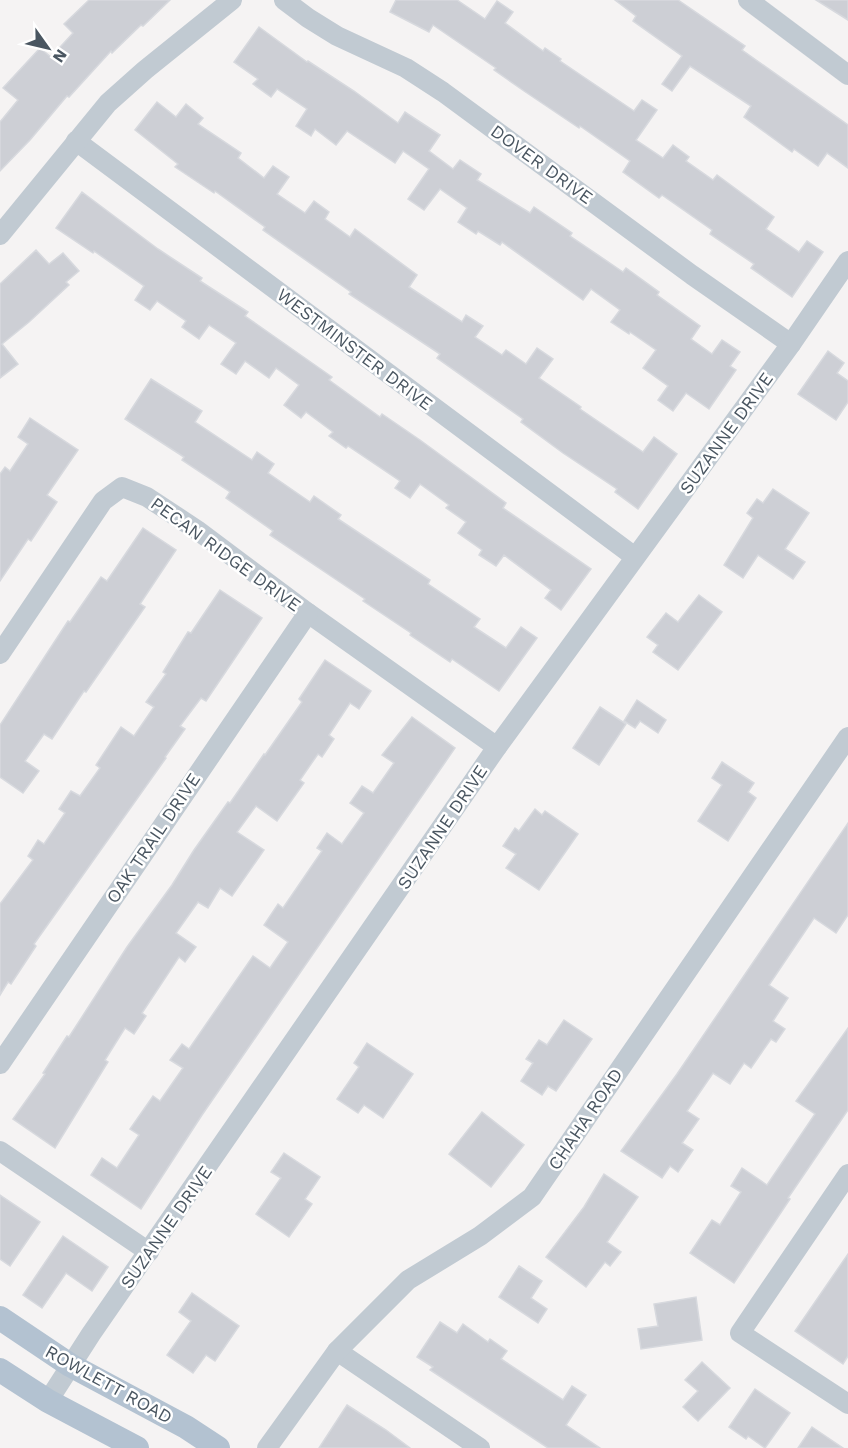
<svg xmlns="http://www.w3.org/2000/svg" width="848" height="1448" font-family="'Work Sans',sans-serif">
  <rect width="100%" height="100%" fill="#f5f3f3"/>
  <g fill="#cdcfd5" stroke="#d7d9de" stroke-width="1.5">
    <path d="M89,0h81l-27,26 -2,-1 -29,28 -1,-2 -42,46 -2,-1 -37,44 -30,31v-49l18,-22 -15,-12 37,-40 11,9 22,-24 -9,-9z"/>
    <path d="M396,0h61l28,19 12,-18 16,11 -8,11 38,28 2,-3 16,11 -1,2 74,50 8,-11 15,10 -21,30 27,18 10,-13 16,12 -3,4 27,19 4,-5 57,42 -8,12 33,23 8,-11 16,11 -31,45 -41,-29 3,-4 -44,-30 2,-4 -50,-35 -3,3 -36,-26 7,-11 -50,-35 -1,2 -55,-37 -30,-21 2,-2 -63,-43 -4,7 -39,-20z"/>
    <path d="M615,0h63l67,46 -3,4 106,75v43l-21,-15 -9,13 -24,-17 -2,3 -48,-35 7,-11 -61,-40 -18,25 -10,-7 20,-28 -49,-35 3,-5z"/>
    <path d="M816,0h32v20z"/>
    <path d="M259,27l48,35 1,-1 46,30 44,32 7,-11 35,23 -11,16 24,18 7,-9 21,14 -4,6 53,33 4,-6 38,26 -2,3 53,36 3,-4 33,24 -2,3 43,31 -9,13 21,15 10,-14 18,12 -10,14 6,4 -27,39 -23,-16 -13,18 -15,-11 10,-14 -25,-18 13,-18 -26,-18 -1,2 -18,-12 9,-12 -29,-21 -8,11 -81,-58 -2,3 -22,-14 -2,3 -18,-12 9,-14 -27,-19 -16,21 -16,-11 21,-30 -26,-18 -8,12 -48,-32 -11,14 -21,-16 -4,7 -15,-10 11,-17 -30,-20 -6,8 -18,-13 5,-5 -24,-17z"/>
    <path d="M157,102l19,15 10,-13 17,14 -5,6 43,29 -3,5 26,20 9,-12 16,11 -12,17 28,19 9,-12 15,11 -4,7 25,18 5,-8 62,46 -8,12 53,35 4,-7 17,11 -8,11 27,18 4,-5 20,14 11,-16 16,11 -14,19 42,29 -1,2 63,43 11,-15 23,17 -39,55 -23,-17 2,-3 -54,-36 -42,-31 2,-3 -86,-61 3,-4 -91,-60 2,-2 -88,-62 2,-3 -50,-36 -1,2 -39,-26 3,-3 -43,-34z"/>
    <path d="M82,192l76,57 44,29 -2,3 48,31 -3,4 87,61 -3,3 51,37 2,-3 38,26 86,63 -3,5 88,61 -30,41 -16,-12 6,-8 -47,-35 -8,11 -17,-11 3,-5 -24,-17 8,-11 -20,-14 3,-3 -29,-21 -10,14 -15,-10 5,-7 -52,-35 -2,2 -17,-12 4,-4 -27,-20 -5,6 -17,-13 15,-20 -23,-17 -7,10 -24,-17 -9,13 -15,-10 15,-21 -27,-18 -10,14 -17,-12 4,-6 -29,-20 -7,9 -15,-10 9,-14 -50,-35 -1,2 -37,-25z"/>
    <path d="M36,250l13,14 14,-11 16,18 -13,11 3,3 -40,37 -27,22 16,20 -18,14v-94z"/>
    <path d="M828,351l16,12 -7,10 11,8v21l-12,18 -38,-26z"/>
    <path d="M151,379l51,32 -7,11 57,38 5,-8 17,12 -6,9 42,29 4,-6 27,19 -3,4 92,61 -2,4 52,35 -6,8 32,21 15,-21 16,11 -38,53 -47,-32 -2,3 -40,-27 1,-2 -48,-32 2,-2 -95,-64 3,-4 -47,-33 4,-6 -48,-32 2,-3 -59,-38z"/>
    <path d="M30,418l48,32 -31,45 10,7 -26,39 -3,-2 -28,42v-107l5,-7 5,4 18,-27 -10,-7z"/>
    <path d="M773,489l36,24 -24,36 20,13 -12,17 -35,-24 -15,23 -19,-13 29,-47 -6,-5 10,-14 6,4z"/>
    <path d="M143,528l33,22 -36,54 5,3 -59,85 -2,-1 -32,48 -8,-5 -19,27 14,10 -16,22 -23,-16v-52l68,-104 2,1 31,-45 6,4z"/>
    <path d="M220,590l42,28 -56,83 -5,-3 -21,28 5,3 -20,28 1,1 -132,186 2,2 -25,38 -3,-2 -8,13v-91l33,-44 -5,-4 10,-16 6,4 21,-31 -6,-4 12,-18 9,5 20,-28 -4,-3 25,-38 13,9 20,-29 -8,-5 20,-28 -3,-2 25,-40 3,1z"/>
    <path d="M699,595l23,17 -44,58 -25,-18 5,-7 -11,-8 19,-24 12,9z"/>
    <path d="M325,660l46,31 -12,18 -9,-6 -21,32 5,4 -12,18 -4,-3 -18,26 4,3 -27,38 -21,-15 -19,26 27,18 -32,46 -12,-8 -12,20 -10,-6 -22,31 20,14 -11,15 -6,-5 -37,56 4,3 -12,18 -9,-6 -20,32 3,2 -53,86 -42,-29 32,-45 -2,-1 24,-37 2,1 58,-90 45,-62 22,-35 34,-48 2,1 34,-49 1,1 37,-53 -3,-3z"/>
    <path d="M637,700l29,20 -8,13 -18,-12 -5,7 -11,-7z"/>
    <path d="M600,707l26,17 -27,41 -26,-17z"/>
    <path d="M412,717l43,31 -253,367 -61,94 -50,-34 11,-17 15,10 22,-33 -9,-6 23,-33 7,5 23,-33 -13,-8 12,-16 7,5 64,-93 17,12 18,-26 -24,-17 14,-21 5,4 39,-57 -5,-3 10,-15 15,11 22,-31 -14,-10 12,-17 11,7 21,-30 -12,-8z"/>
    <path d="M722,762l32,21 -6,9 8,6 -28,43 -30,-20 24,-36 -10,-7z"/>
    <path d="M535,809l7,6 3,-4 33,23 -39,56 -33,-22 10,-14 -13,-8 12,-18 4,3z"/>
    <path d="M848,823v92l-12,18 -22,-15 -45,67 19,13 -15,23 12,8 -9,13 -5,-3 -20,29 -7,-5 -14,21 -17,-11 -26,38 12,8 -17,24 11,7 -15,22 -8,-6 -8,12 -41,-27 56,-77z"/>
    <path d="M564,1020l28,19 -36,52 -8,-5 -6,9 -21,-14 12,-18 -7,-4 13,-19 8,5z"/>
    <path d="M848,1028v82l-60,88 2,1 -56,84 -44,-30 22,-33 8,5 21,-33 -10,-6 11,-18 25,17 48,-71 -19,-13z"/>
    <path d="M367,1043l46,31 -30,44 -19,-13 -6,8 -21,-14 22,-32 -5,-4z"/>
    <path d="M482,1112l42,33 -33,42 -42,-33z"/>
    <path d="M284,1153l36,24 -15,22 7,5 -23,33 -33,-23 25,-36 -10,-6z"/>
    <path d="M604,1174l34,23 -31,45 14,10 -11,14 -5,-4 -19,25 -40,-30 38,-50z"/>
    <path d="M0,1195l40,27 -30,44 -10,-7z"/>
    <path d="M63,1236l45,31 -16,24 -26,-18 -24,35 -19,-13z"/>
    <path d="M848,1254v102l-5,8 -48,-33z"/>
    <path d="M519,1266l23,15 -11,17 16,11 -9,14 -39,-26z"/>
    <path d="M192,1293l47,33 -24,35 -9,-6 -13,18 -26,-18 24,-34 -12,-9z"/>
    <path d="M696,1297l6,43 -61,9 -3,-20 20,-3 -4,-22z"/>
    <path d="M440,1322l17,11 6,-9 25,18 2,-3 17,12 -6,8 62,41 9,-14 14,9 -20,30 34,23h-52l-118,-78 3,-3 -16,-10z"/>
    <path d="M702,1362l28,26 -32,33 -15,-14 15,-16 -13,-11z"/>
    <path d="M755,1389l35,24 -25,35 -17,-12 -2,3 -17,-12z"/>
    <path d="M347,1405l39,25 24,18h-91z"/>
    <path d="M812,1427l31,21h-45z"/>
  </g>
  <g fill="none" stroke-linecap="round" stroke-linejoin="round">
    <g stroke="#c1cad2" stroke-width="20">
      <path d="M284,0l24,18 29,18 69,32 37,24 249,183 99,69"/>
      <path d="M748,0l100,75"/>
      <path d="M76,141l559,416"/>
      <path d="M0,235l108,-132 37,-33 87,-70"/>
      <path d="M0,654l103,-153 19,-14 25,10 50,33 111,83 189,134"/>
      <path d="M0,1064l308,-451"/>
      <path d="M0,1151l149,101"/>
      <path d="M848,1174l-108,159 108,71"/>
      <path d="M337,1351l143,97"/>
      <path d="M48,1401l43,-67 406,-587 294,-403 57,-83"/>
      <path d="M267,1448l70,-97 71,-71 72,-44 52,-39 316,-460"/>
    </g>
    <g stroke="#b3c2d1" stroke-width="24">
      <path d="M0,1318l70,47 116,62 32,21"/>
      <path d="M0,1370l48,31 89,47"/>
    </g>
  </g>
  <g text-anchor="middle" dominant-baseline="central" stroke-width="5" stroke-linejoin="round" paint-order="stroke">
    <g font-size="18" fill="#4a5661" stroke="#fff">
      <text transform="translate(542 164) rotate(36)">DOVER DRIVE</text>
      <text transform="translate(355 349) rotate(37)">WESTMINSTER DRIVE</text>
      <text transform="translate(726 433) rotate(-54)">SUZANNE DRIVE</text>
      <text transform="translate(226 554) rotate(36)">PECAN RIDGE DRIVE</text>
      <text transform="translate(442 827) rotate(-56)">SUZANNE DRIVE</text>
      <text transform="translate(153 838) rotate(-56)">OAK TRAIL DRIVE</text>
      <text transform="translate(585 1119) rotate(-56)">CHAHA ROAD</text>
      <text transform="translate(166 1227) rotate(-55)">SUZANNE DRIVE</text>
      <text transform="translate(109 1384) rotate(29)">ROWLETT ROAD</text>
    </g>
  </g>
  <g transform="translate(48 48) rotate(124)" stroke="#ffffff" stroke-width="4.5" paint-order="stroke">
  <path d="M0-4.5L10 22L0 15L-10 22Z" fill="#4a5661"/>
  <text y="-9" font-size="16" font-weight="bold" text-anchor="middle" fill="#4a5661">N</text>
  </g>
</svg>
